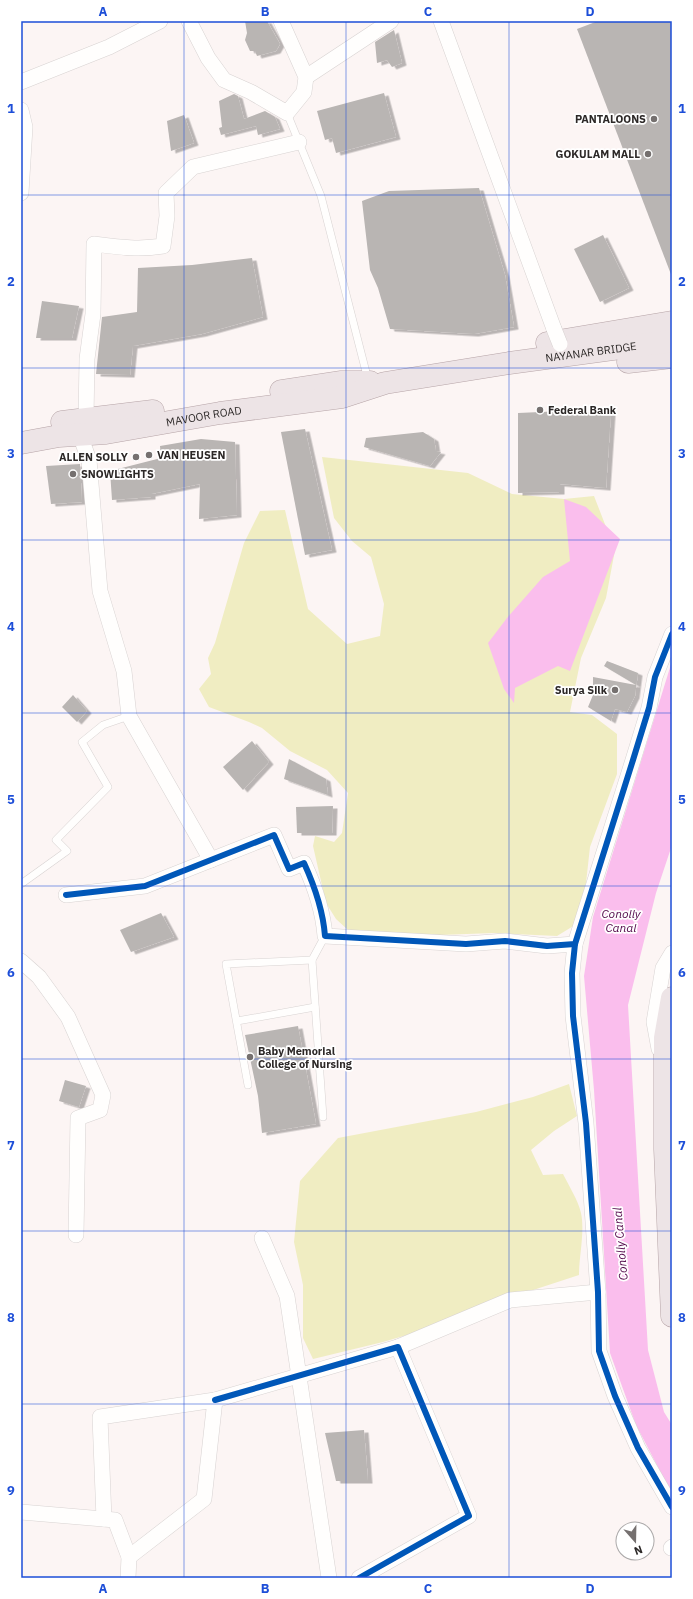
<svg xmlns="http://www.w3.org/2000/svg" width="693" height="1599" font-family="'IBM Plex Sans',sans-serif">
  <defs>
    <filter id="shadow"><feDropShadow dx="4.5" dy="2.5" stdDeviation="0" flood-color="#0004"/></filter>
  </defs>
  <rect width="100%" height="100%" fill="#fcf5f4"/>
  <g fill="#f0edc2">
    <path d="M322,457l146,16 44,21 52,5 30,-3 21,54 -9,48 -25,60 -11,54 22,3 25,19v40l-27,73 -4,36 -11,42 -18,11 -63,-3 -82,3 -64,-6 -12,-11 -10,-16 -13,-57 2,-10 19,6 8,-9 6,-40 -21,-23 -37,-19 -28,-23 -13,-6 -40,-15 -10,-18 12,-15 -3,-16 7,-15 29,-100 16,-32 25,-1 23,99 39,35 33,-8 4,-32 -13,-47 -19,-16 -18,-23z"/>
    <path d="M569,1084l8,32 -23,15 -23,19 12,25 20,-1c6,12 15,26 18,39 4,19 -2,43 -2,62l-73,24 -72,28 -51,15 -70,17 -10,-21v-53l-9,-43 6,-61 38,-43 138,-26 57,-15z"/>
  </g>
  <g fill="#fabeed">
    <path d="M564,499l22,8 34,32 -50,132 -12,-5 -43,22 -1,15 -10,-14 -16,-46 19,-25 36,-41 27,-16z"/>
    <path d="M672,661v184l-16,48 -28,112 20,345 16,62 8,13v69l-36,-69 -26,-72 -16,-263 -10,-114 9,-59z"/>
  </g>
  <g fill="#b9b5b3" filter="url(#shadow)">
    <path d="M245,21h22l13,23 -4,7 -19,5 -2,-5h-5l-5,-11 2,-7z"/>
    <path d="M598,21h74v256l-95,-248z"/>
    <path d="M394,30l8,33 -10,4 -5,-7 -10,3 -2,-21z"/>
    <path d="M384,93l12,44 -60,16 -4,-15 -7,2 -8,-29z"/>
    <path d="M234,94l4,2 6,23 21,-8 10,6 5,12 -22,6 -2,-9 -35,9 -2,-7 3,-1 -3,-26z"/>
    <path d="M184,115l10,28 -23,8 -4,-30z"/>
    <path d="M479,188l26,87 9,52 -40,7 -84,-5 -12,-41 -8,-18 -8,-69 27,-10z"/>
    <path d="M603,235l26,53 -29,14 -26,-53z"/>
    <path d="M252,258l11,59 -61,17 -69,12 -3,29 -34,-1 6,-57 35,-5 1,-44 54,-3z"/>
    <path d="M42,301l37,5 -7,32h-36z"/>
    <path d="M563,411l48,2 -5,75 -46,-4v8l-42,1v-80z"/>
    <path d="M305,429l27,121 -27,5 -24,-123z"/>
    <path d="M423,432l11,7 2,12 5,1 -11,14 -66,-19 2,-9z"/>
    <path d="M201,439l34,3 2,73 -38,4 1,-35 -49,10v3l-39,3 -2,-29 51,-13 -1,-12z"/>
    <path d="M80,464l2,38 -31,2 -5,-38z"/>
    <path d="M607,661l31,12 -3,23 -8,16 -12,-3 -4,12 -23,-14 5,-12v-18l43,8 -32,-19z"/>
    <path d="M73,695l14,16 -10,11 -15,-15z"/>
    <path d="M252,741l17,21 -26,28 -20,-23z"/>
    <path d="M289,759l37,20 2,16 -44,-16z"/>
    <path d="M333,806l-1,27h-35l-1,-26z"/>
    <path d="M161,913l13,24 -43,15 -11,-22z"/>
    <path d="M298,1026l18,98 -54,9 -4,-37 -13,-61z"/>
    <path d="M65,1080l21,6 -7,21 -20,-6z"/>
    <path d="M364,1430l4,51h-32l-11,-48z"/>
  </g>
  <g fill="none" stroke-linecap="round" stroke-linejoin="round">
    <g stroke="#d8d3d2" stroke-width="8">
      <g id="service">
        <path d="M287,113l34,83 45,176"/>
        <path d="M21,884l46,-33 -11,-11 52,-53 -26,-45 21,-17 26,-9"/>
        <path d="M237,1021l78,-14"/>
        <path d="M248,1085l-22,-121 86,-4"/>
        <path d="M323,1117l-11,-157 13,-24"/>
      </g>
    </g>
    <g stroke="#d8d3d2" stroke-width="16">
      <g id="minor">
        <path d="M189,21l19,37 16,22 27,12 36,21 17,-21 2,-15 -25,-56"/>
        <path d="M441,21l113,308"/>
        <path d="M306,77l85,-56"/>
        <path d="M21,82l88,-35 51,-26"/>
        <path d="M21,110l4,17 -4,66"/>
        <path d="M86,419l1,-60 6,-45 1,-70c24,3 45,6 69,2l4,-30 -1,-23 27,-26 106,-25"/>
        <path d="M80,435l9,25 11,131 24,80 5,45 82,144"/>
        <path d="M66,895l79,-9 129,-51 15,34 15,-6c11,24 19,47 21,73l141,8 39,-3 42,5 28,-2 58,-184 16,-52 6,-31 17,-43"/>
        <path d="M575,944l-3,29 1,43 13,107 12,169 1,59 16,45 23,52 34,59"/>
        <path d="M21,961l18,16 29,40 35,78 -3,15 -22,8 -2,117"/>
        <path d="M659,1049l-5,-27 9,-54 9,-15"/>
        <path d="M262,1238l25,58 42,282"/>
        <path d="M398,1347l112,-47 88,-8"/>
        <path d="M215,1400l183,-53 71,169 -110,62"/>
        <path d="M21,1512l94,8 14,37 -1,21"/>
        <path d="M104,1519l-4,-102 115,-17 -11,99 -75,58"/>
        <path d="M671,1548l1,-1"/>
      </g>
    </g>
    <g stroke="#b6a4a7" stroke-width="23">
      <g id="primary">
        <path d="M547,343l125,-21"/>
        <path d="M628,362l44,-5"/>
        <path d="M281,391l59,-9h30"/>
        <path d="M62,422l91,-11"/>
        <path id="s1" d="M21,443l38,-7 47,-3 114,-20 122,-16 43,-14 124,-20 163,-22"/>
        <path d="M672,998l-7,40v111l7,167"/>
      </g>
    </g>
    <use href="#service" stroke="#fffefd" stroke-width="7"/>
    <use href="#minor" stroke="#fffefd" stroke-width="15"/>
    <use href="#primary" stroke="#ede4e6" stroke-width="22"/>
    <g stroke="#d8d3d2" stroke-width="16" stroke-linecap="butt">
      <path id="minor-bridge" d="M554,329l6,15"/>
    </g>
    <use href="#minor-bridge" stroke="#fffefd" stroke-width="15"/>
    <g stroke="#fff" stroke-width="8">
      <g id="cycleway">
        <path d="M66,895l79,-9 129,-51 15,34 15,-6c11,24 19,47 21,73l141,8 39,-3 42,5 28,-2 58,-184 16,-52 6,-31 17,-43"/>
        <path d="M575,944l-3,29 1,43 13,107 12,169 1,59 16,45 23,52 34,59"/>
        <path d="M215,1400l183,-53 71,169 -110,62"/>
      </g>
    </g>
    <use href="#cycleway" stroke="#0057b8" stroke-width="6"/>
  </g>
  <path fill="none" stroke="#1d4ed8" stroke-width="1" stroke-opacity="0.55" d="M184,21v1557M346,21v1557M509,21v1557M21,195h651M21,368h651M21,540h651M21,713h651M21,886h651M21,1059h651M21,1231h651M21,1404h651"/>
  <g fill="#75706f" stroke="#fff" stroke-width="1.5">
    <circle cx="654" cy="119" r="4"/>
    <circle cx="648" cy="154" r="4"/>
    <circle cx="540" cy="410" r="4"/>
    <circle cx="149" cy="455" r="4"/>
    <circle cx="136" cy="457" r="4"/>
    <circle cx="73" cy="474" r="4"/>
    <circle cx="615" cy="690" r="4"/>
    <circle cx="250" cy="1057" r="4"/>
  </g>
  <g text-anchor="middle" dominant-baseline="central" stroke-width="3.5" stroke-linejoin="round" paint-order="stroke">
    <g font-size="11" font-weight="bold" fill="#2c2827" stroke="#fff" text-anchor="end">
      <text x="646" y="119">PANTALOONS</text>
      <text x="640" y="154">GOKULAM MALL</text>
      <text x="548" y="410" text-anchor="start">Federal Bank</text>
      <text x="157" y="455" text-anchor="start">VAN HEUSEN</text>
      <text x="128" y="457">ALLEN SOLLY</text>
      <text x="81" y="474" text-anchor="start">SNOWLIGHTS</text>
      <text x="607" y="690">Surya Silk</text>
      <text x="258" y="1051" text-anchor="start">Baby Memorial<tspan x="258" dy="13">College of Nursing</tspan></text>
    </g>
    <g font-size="11" fill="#2c2827" stroke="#fff">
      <text stroke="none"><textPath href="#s1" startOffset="578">NAYANAR BRIDGE</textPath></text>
      <text stroke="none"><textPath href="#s1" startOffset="185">MAVOOR ROAD</textPath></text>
    </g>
    <g font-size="12" font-style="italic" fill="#540a4c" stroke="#fff">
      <text x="621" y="913">Conolly<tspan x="621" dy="14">Canal</tspan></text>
      <text transform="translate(620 1244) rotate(-95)">Conolly Canal</text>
    </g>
  </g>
  <rect width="693" height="1599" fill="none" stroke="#ffffff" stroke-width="44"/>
  <g transform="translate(635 1541) rotate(160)"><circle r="19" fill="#ffffff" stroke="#aba9a9"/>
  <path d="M0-3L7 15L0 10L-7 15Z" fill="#75706f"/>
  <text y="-6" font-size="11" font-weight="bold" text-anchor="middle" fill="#2c2827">N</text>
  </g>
  <rect x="22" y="22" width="649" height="1555" fill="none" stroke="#1d4ed8" stroke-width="1.5"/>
  <g font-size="13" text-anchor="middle" font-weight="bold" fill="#1d4ed8">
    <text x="103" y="16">A</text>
    <text x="265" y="16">B</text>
    <text x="428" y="16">C</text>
    <text x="590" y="16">D</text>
    <text x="11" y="113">1</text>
    <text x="682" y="113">1</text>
    <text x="11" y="286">2</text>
    <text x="682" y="286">2</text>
    <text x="11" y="458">3</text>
    <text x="682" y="458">3</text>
    <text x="11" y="631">4</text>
    <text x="682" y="631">4</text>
    <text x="11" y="804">5</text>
    <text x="682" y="804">5</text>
    <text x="11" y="977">6</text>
    <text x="682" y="977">6</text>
    <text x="11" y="1150">7</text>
    <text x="682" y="1150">7</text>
    <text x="11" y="1322">8</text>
    <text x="682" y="1322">8</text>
    <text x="11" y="1495">9</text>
    <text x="682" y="1495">9</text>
    <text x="103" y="1593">A</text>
    <text x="265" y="1593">B</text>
    <text x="428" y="1593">C</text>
    <text x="590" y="1593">D</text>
  </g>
</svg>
